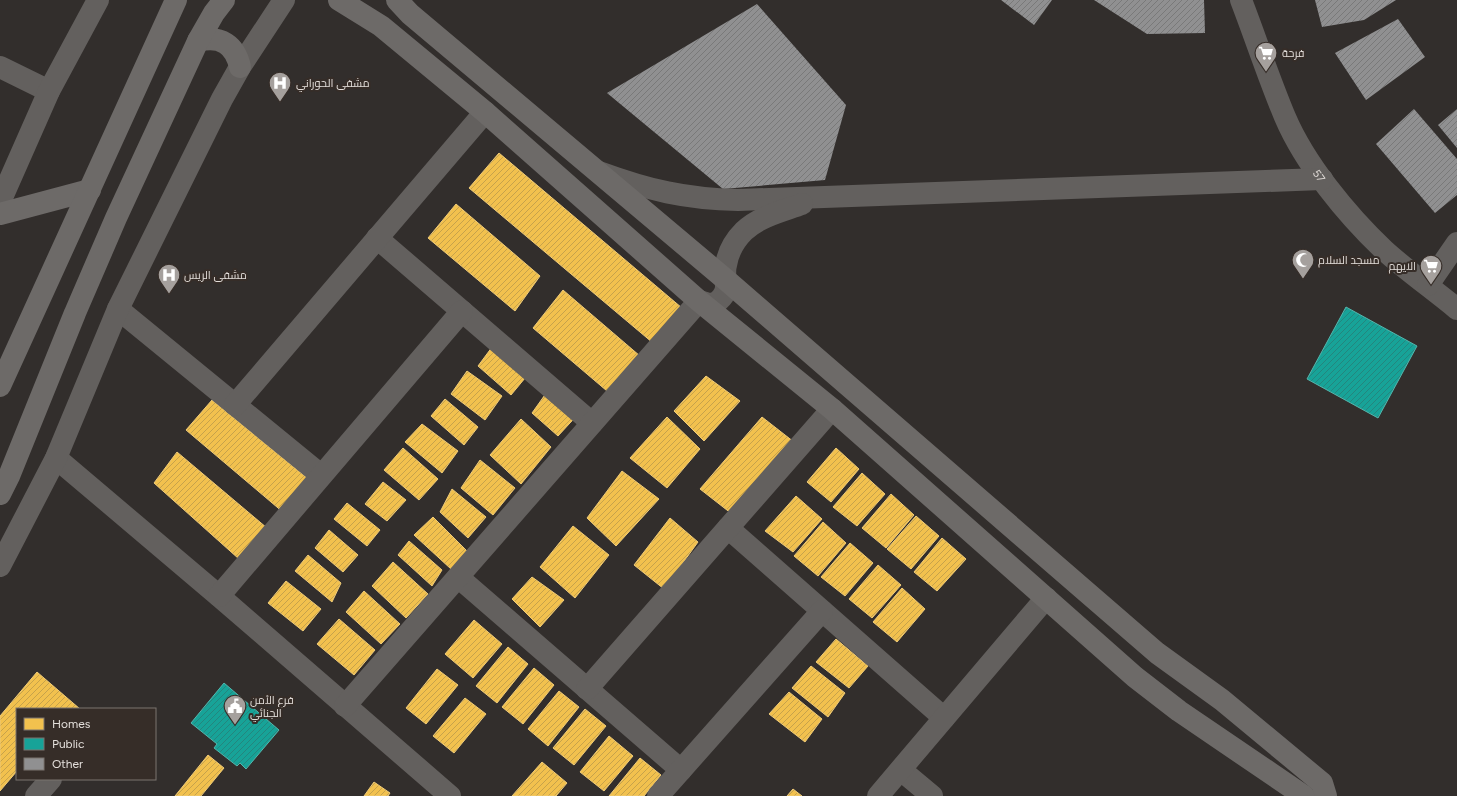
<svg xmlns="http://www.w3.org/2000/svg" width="1457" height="796" font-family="Figtree,Cairo,sans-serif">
  <defs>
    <pattern id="homes-hatch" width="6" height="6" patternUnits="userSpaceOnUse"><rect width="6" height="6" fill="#f2c14e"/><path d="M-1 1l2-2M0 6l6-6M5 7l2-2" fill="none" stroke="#c6a24b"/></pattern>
    <pattern id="public-hatch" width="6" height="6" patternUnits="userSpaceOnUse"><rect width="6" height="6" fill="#17a398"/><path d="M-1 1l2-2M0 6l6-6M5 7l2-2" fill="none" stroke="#24867e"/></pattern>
    <pattern id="building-hatch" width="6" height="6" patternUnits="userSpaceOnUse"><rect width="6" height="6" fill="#909091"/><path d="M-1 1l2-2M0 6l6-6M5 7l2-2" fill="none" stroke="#797979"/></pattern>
  </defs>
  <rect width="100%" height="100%" fill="#322e2c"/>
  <g fill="url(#homes-hatch)" stroke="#eeca78">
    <path d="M499,153l183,155 -29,35 -184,-155z"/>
    <path d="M456,204l84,72 -25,35 -87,-73z"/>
    <path d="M563,290l77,66 -33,35 -74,-63z"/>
    <path d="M498,339l37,27 -24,29 -33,-29z"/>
    <path d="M467,371l35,25 -17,24 -34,-26z"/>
    <path d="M706,376l34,25 -36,40 -30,-30z"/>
    <path d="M552,385l29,26 -23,25 -26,-23z"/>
    <path d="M445,399l33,28 -14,18 -33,-29z"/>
    <path d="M212,400l100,82 -28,31 -98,-83z"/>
    <path d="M667,417l33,32 -33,39 -37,-30z"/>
    <path d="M762,417l32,25 -62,72 -32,-25z"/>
    <path d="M521,419l30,28 -30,37 -31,-29z"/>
    <path d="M422,424l36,27 -16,22 -37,-31z"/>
    <path d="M403,448l35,31 -19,21 -35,-30z"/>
    <path d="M836,448l23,21 -28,33 -24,-20z"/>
    <path d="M177,452l90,76 -28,31 -85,-76z"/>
    <path d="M480,460l35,28 -22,27 -32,-27z"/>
    <path d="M622,471l37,28 -43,47 -29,-28z"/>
    <path d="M862,473l23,21 -28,32 -24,-19z"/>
    <path d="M383,482l23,18 -19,21 -22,-17z"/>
    <path d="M452,489l34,28 -18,21 -28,-26z"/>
    <path d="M891,494l23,21 -28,33 -24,-20z"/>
    <path d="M796,496l26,23 -29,33 -28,-21z"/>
    <path d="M347,503l33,27 -13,16 -33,-27z"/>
    <path d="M916,516l23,20 -28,33 -24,-20z"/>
    <path d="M433,517l34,34 -16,18 -37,-34z"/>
    <path d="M670,518l28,24 -34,47 -30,-24z"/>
    <path d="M823,522l23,21 -28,33 -24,-20z"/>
    <path d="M573,526l36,29 -34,43 -35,-31z"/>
    <path d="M329,530l29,25 -15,17 -28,-24z"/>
    <path d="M942,538l24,21 -29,32 -23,-19z"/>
    <path d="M409,541l33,29 -10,16 -34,-31z"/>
    <path d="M850,543l23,20 -28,33 -24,-19z"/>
    <path d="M308,555l33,28 -9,19 -37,-31z"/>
    <path d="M393,562l35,32 -22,24 -34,-32z"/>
    <path d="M878,565l23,20 -29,33 -23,-19z"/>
    <path d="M532,577l32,23 -24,27 -28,-28z"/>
    <path d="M286,581l35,28 -18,22 -35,-28z"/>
    <path d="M902,588l23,21 -28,33 -24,-20z"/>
    <path d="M364,591l36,33 -19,20 -35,-32z"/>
    <path d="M339,619l36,31 -21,25 -37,-31z"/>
    <path d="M474,620l28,24 -29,34 -28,-24z"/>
    <path d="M836,639l32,27 -19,22 -33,-26z"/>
    <path d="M508,647l20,17 -31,39 -21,-17z"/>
    <path d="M811,666l34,27 -17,24 -36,-29z"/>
    <path d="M534,668l20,17 -31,39 -21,-17z"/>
    <path d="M437,669l21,16 -32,39 -20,-16z"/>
    <path d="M37,672l43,37h-63v62l-17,20v-75z"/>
    <path d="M559,691l20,16 -31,39 -20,-17z"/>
    <path d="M789,692l33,27 -17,23 -36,-28z"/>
    <path d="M465,698l21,16 -32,39 -21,-17z"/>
    <path d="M585,709l21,17 -32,39 -21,-17z"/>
    <path d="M609,736l24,20 -29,35 -24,-19z"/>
    <path d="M208,755l16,13 -23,28h-26z"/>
    <path d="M640,758l21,17 -17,21h-35z"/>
    <path d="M542,762l25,21 -11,13h-44z"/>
    <path d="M374,782l16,11 -2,3h-24z"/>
    <path d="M793,789l9,7h-15z"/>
  </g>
  <g fill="url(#public-hatch)" stroke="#54b5ac">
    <path d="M1346,307l71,39 -39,72 -71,-39z"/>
    <path d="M224,683l55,47 -33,39 -6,-6 -3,3 -23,-18 3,-4 -26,-21z"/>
  </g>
  <g fill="url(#building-hatch)">
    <path d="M1001,0h51l-18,25z"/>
    <path d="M1094,0h110l1,33 -58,1z"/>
    <path d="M1315,0h81l-32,20 -42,7z"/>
    <path d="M757,4l89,101 -21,75 -102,9 -116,-96z"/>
    <path d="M1398,19l27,38 -59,43 -31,-47z"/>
    <path d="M1414,109l43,50v36l-22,18 -59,-69z"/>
    <path d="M1457,109v39l-19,-23z"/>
  </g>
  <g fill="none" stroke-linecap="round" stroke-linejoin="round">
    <g stroke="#63605e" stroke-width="22">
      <path id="s1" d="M1241,0c15,39 28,79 44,117 20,47 62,98 99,133 23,21 49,39 73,59"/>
      <path d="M0,67l49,24"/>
      <path d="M599,172c49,18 87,27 139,28l584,-21"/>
      <path d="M0,202l49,-111 49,-91"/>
      <path d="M377,238l215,185"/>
      <path d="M1428,285l29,-42"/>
      <path d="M118,309l203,166"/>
      <path d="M235,405l250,-293"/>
      <path d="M56,458l163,138 231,200"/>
      <path d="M728,528l216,190"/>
      <path d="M0,566l56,-108 62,-149 104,-210 18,-32 44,-67"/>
      <path d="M458,577l223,193"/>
      <path d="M219,596l243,-285"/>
      <path d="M587,689l245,-280"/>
      <path d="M345,706l354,-405c4,1 9,3 12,3 8,-1 15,-10 15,-17 0,-8 -2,-15 0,-22 2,-13 9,-25 18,-34 16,-15 39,-20 58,-27"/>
      <path d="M901,770l31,26"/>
      <path d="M36,796l15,-17"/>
      <path d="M658,796l164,-185"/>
      <path d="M878,796l168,-198"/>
    </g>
    <g stroke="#6d6a68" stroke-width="22">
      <path d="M339,0l42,26 104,86 214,189 133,108 303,268 44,34 125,85"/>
      <path d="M397,0l13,14 315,265 432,374 65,47 100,83 4,13"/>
      <path d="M198,41c23,-6 37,4 42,26"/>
      <path d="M0,214l90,-24"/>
      <path d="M0,386l176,-386"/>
      <path d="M0,494l9,-18 66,-163 41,-95 82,-177 16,-28 10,-13"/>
    </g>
  </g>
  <defs>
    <g id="supermarket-pin" transform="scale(1.15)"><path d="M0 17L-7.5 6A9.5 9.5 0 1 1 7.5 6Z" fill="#a5a09d" stroke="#362d28"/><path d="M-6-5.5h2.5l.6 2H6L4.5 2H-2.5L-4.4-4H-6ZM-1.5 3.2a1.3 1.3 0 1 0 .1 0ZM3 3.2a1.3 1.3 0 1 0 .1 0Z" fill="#fff"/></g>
    <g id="hospital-pin" transform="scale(1.15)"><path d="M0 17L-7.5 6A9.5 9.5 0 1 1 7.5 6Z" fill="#a5a09d" stroke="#362d28"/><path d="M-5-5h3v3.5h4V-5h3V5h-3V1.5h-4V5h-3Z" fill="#fff"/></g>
    <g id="mosque-pin" transform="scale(1.15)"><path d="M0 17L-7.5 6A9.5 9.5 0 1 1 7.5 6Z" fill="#a5a09d" stroke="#362d28"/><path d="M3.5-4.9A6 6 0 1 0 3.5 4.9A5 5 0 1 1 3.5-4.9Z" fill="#fff"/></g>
    <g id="civic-pin" transform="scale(1.15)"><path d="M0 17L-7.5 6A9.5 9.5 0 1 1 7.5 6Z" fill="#a5a09d" stroke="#362d28"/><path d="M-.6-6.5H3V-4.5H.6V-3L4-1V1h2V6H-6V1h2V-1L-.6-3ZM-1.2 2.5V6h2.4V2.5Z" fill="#fff"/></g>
  </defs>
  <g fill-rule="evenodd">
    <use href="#supermarket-pin" x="1266" y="53"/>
    <use href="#hospital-pin" x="280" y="83"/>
    <use href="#mosque-pin" x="1303" y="260"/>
    <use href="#supermarket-pin" x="1431" y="266"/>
    <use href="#hospital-pin" x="169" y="275"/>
    <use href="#civic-pin" x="235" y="706"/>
  </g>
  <g text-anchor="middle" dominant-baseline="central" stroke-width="4" stroke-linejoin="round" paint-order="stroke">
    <g font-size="11" fill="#e3deda" stroke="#362d28" text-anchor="start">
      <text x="1282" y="53">فرحة</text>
      <text x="296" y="83">مشفى الحوراني</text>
      <text x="1318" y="260">مسجد السلام</text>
      <text x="1416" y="266" text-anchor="end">الايهم</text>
      <text x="184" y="275">مشفى الريس</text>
      <text x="250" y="700">فرع الأمن<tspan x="250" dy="13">الجنائي</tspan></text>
    </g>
    <g font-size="11" fill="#e3deda" stroke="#362d28">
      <text stroke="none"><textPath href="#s1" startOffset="193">57</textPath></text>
    </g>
  </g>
  <rect x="16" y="708" width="140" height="72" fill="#362d28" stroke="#7b746f"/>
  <rect x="24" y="718" width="20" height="12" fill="#f2c14e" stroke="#7b746f"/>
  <text x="52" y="728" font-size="12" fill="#e3deda">Homes</text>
  <rect x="24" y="738" width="20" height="12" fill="#17a398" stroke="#7b746f"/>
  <text x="52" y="748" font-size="12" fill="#e3deda">Public</text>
  <rect x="24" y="758" width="20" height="12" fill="#909091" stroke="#7b746f"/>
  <text x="52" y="768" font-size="12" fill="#e3deda">Other</text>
</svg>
